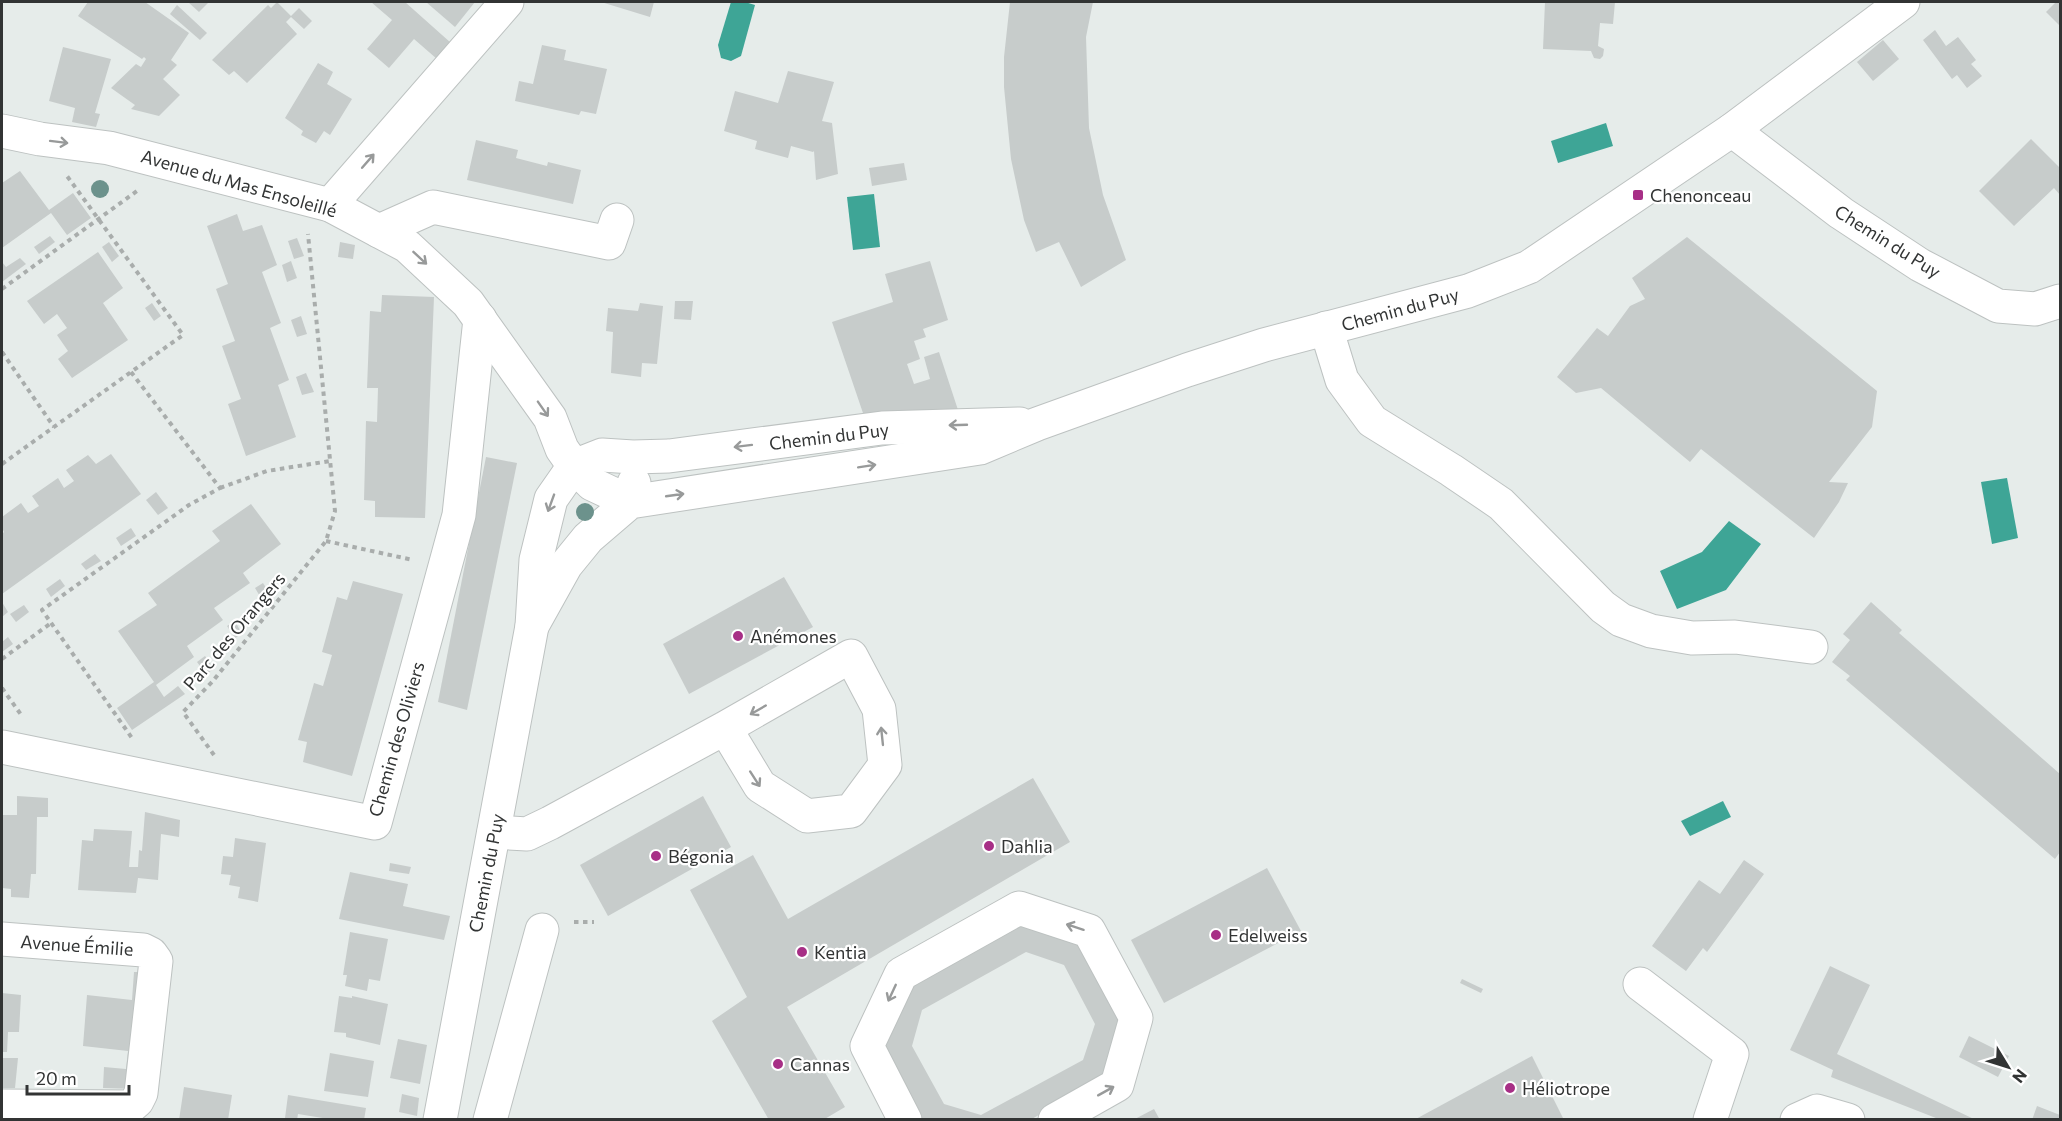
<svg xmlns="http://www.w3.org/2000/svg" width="2062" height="1121" font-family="Commissioner,sans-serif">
  <rect width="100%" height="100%" fill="#e6ecea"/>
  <g fill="#3ea596">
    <path d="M731,2h14l10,3 -14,51 -10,5 -10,-3 -3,-13z"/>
    <path d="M1606,123l7,23 -55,17 -7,-22z"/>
    <path d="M874,194l6,53 -27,3 -6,-53z"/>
    <path d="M2007,478l11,60 -26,6 -11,-62z"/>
    <path d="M1729,521l32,23 -35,46 -49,19 -17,-38 42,-19z"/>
    <path d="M1723,801l8,16 -41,19 -9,-15z"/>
  </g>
  <g fill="#c7cccb" fill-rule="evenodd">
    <path d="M88,2h57l44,31 -18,27 6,5 -14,14 17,16 -21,21 -28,-7 4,-4 -24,-17 25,-24 5,3 5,-8 -2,-2 -2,2 -64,-43z"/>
    <path d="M188,2h21l-10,10z"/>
    <path d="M277,2l14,14 8,-8 13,13 -8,8 -13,-12 -5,5 11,12 -50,49 -13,-12 -5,4 -17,-15 56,-55 3,3z"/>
    <path d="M371,2h34l46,41 -14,16 -23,-20 -25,29 -22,-19 25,-29z"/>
    <path d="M426,2h49l-20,25z"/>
    <path d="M601,2h53l-4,15z"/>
    <path d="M1010,2h83l-7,35 3,91 14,67 23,65 -45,27 -22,-45 -23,10 -12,-32 -13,-61 -7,-72v-30z"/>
    <path d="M1545,2h70l-2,22 -13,-1 -2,23 6,3 -1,7 -3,3 -6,-1 -3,-7 -48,-2z"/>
    <path d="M2056,2h4v24l-14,-14z"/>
    <path d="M177,5l30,28 -7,7 -30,-26z"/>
    <path d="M1935,30l11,16 12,-9 18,23 -5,4 11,12 -15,12 -10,-13 -5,4 -29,-39z"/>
    <path d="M1883,40l16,19 -26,22 -16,-19z"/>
    <path d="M542,45l24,5 -2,10 43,9 -11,45 -15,-3 -2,4 -64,-14 4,-20 14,3z"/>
    <path d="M63,47l48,12 -16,54 5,1 -4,13 -24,-5 3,-14 -26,-7z"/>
    <path d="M318,63l15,9 -6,12 25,15 -22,36 -6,-4 -8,12 -15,-8 2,-4 -18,-13z"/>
    <path d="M788,71l46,11 -12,39 10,2 6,51 -22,6 -2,-29 -1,1 -22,-6 -3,12 -33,-9 2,-8 -33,-10 11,-40 43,12z"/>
    <path d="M2031,139l29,29v27l-6,-7 -40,38 -35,-35z"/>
    <path d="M476,140l42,10 -2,8 31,8 1,-4 33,8 -8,34 -106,-24z"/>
    <path d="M904,163l3,17 -35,6 -3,-18z"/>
    <path d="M20,171l29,39 24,-17 18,25 -24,17 -16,-22 -49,35v-65z"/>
    <path d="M237,214l6,17 19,-6 15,40 -15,7 19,51 -11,5 19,52 -11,5 18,52 -50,19 -18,-52 13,-5 -19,-53 13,-5 -19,-52 12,-5 -21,-58z"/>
    <path d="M50,236l5,6 -16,12 -5,-7z"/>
    <path d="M1687,237l190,154 -5,36 -43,55 19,1 -9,19 -25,36 -113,-89 -11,13 -89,-74 -25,5 -19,-16 40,-49 11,8 22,-30 15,-7 -13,-21z"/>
    <path d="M297,238l7,18 -10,3 -6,-18z"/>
    <path d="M109,242l10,14 -7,6 -10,-15z"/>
    <path d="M340,242l15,3 -2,14 -15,-2z"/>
    <path d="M98,252l25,36 -20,15 25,37 -56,38 -14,-19 10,-8 -11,-16 10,-7 -10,-14 -13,10 -17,-23z"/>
    <path d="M20,258l6,6 -24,18v-20l4,5z"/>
    <path d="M291,261l6,17 -10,4 -5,-17z"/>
    <path d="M930,261l18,59 -25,9 3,8 -12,4 6,18 -13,5 7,20 16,-5 -6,-22 15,-5 19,58 -94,6 -32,-94 61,-20 -8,-28z"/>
    <path d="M382,295l52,2 -9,221 -50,-1v-16l-11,-1 2,-79 11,1 1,-34h-11l3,-77 11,1z"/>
    <path d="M675,301h18l-2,19 -17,-1z"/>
    <path d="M152,303l9,13 -7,5 -9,-13z"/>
    <path d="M640,303l23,3 -6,58 -15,-1 -1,14 -30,-4 2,-41 -7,-1 2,-23 30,3z"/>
    <path d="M301,316l6,18 -10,3 -6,-17z"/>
    <path d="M306,373l8,19 -12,3 -6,-18z"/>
    <path d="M111,454l30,40 -139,100v-60l2,-2 -2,-4v-11l19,-14 7,10 11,-7 -7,-10 26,-18 6,10 10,-7 -8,-11 22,-15 8,9z"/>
    <path d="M486,457l31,6 -50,247 -29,-8z"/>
    <path d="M156,492l12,16 -10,7 -12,-15z"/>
    <path d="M251,504l30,40 -38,29 7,10 -36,25 9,12 -36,26 7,11 -38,28 8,12 14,-11 7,8 -53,36 -15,-22 37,-26 -36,-51 39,-26 -9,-12 72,-52 -8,-10z"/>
    <path d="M131,528l5,8 -15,10 -5,-8z"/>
    <path d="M95,554l6,7 -15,9 -5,-6z"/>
    <path d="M784,577l29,50 -124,67 -26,-50z"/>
    <path d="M60,579l5,7 -14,11 -5,-8z"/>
    <path d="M353,581l50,13 -51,182 -49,-14 4,-20 -9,-2 16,-57 9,3 9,-31 -10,-3 15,-55 10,3z"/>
    <path d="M263,583l9,14 -8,6 -9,-15z"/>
    <path d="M2,602l6,10 -6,5z"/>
    <path d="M1871,602l31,28 -3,3 161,141v78l-5,7 -209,-179 4,-4 -18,-14 18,-22 -7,-6z"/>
    <path d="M24,605l5,7 -13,10 -6,-8z"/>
    <path d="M235,621l7,13 -7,4 -8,-12z"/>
    <path d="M8,637l5,7 -11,8v-10z"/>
    <path d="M205,656l9,13 -8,5 -9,-12z"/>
    <path d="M1033,778l37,64 -283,165 58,100 -22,13h-54l-57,-99 35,-24 -57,-107 63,-35 35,64z"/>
    <path d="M17,796l31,2v19h-11l-1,57h-5l-2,24 -18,-1v-8l-9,-1v-73h15z"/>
    <path d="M703,796l28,51 -123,69 -28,-51z"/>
    <path d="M145,812l35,8 -1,17 -18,-3 -3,46 -20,-2 -2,15 -58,-3 4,-50 11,1 1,-12 38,2 -3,36h9l1,-17 3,1z"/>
    <path d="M235,838l31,5 -8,59 -20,-4 2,-11 -11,-2 2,-10 -10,-1 2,-18 10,1z"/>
    <path d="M1744,860l20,14 -57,78 -4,-4 -17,23 -34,-25 47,-66 21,14z"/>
    <path d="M390,863l21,4 -2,7 -20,-3z"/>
    <path d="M1267,868l34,63 -137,72 -33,-63z"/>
    <path d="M350,872l58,12 -5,22 47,10 -6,24 -105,-21z"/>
    <path d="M1018,925l66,20 37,66 -20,69 -71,40 -110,-1 -36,-71 27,-64zM1026,952l38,13 31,59 -12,36 -102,55 -37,-11 -32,-58 10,-36z"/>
    <path d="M350,932l38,7 -8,42 -11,-2 -2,12 -22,-5 2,-11h-4z"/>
    <path d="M1830,966l40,19 -33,69 139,66h-35l-110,-43 2,-7 -43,-20z"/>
    <path d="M134,972h6l-4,117 -33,-1 1,-21 22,2 2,-18 -45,-5 4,-51 45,5z"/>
    <path d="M1462,979l21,10 -2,4 -21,-10z"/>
    <path d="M2,993l19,2 -2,37h-11l-1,20h-5z"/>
    <path d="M339,996l13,2v-2l36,8 -8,41 -34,-8v-4l-12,-1z"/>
    <path d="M1969,1036l40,20 -11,21 -39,-20z"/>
    <path d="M398,1039l29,6 -7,39 -30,-6z"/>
    <path d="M330,1053l44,8 -6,36 -44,-6z"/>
    <path d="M1532,1056l32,64h-150z"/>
    <path d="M2,1058h16l-3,30h-13z"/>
    <path d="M184,1087l48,8 -4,25h-49z"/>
    <path d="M402,1094l17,4 -2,18 -18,-4z"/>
    <path d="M288,1095l78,13 -2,12h-29l-37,-6 -1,6 -12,-2z"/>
    <path d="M2037,1106l23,9v5h-28z"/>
    <path d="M1154,1109l6,11h-27z"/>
  </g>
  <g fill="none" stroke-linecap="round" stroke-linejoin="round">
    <g stroke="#bdc2c1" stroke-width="35">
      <g id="minor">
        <path d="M1732,130l109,83 79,52 78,41 37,3 25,-8"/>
        <path d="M2,131l38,8 69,9 221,57 77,41 61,57 82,115 12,31 12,17 18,18 38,18 4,-8v-11"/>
        <path d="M330,205l177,-203"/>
        <path d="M379,231l54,-24 176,36 8,-23"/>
        <path d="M1326,328l16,52 30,41 79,49 50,34 102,103 18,13 30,11 41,7 43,-1 76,10"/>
        <path d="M532,626l34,-61 22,-27 42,-36 350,-54 57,-24 150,-54 77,-25 204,-54 61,-24 203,-137 171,-128"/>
        <path d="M2,747l373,76 84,-308 21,-196"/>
        <path d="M494,832l33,2 23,-11 175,-95 126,-72 28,53 6,56 -34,46 -44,5 -47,-30 -35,-58"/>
        <path d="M2,939l141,11 8,4 5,7 -15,132 -4,8 -7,6 -128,-1"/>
        <path d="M1640,984l92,70 -22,66"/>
        <path d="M440,1120l92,-494 4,-66 15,-61 23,-33 28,-11 31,2 36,-1 213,-28 138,-4"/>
        <path d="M490,1120l52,-190"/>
        <path d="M905,1120l-38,-74 34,-72 118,-66 70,23 47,87 -19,67 -62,35"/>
        <path d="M1797,1120l20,-9 31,9"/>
      </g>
    </g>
    <g stroke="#a9adac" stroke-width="4" stroke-dasharray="4.5 4.5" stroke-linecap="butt">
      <path d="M2,289l135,-98"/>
      <path d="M2,352l52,75"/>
      <path d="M131,372l89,116 -31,17 -147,105 90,128"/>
      <path d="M2,464l181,-129 -116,-159"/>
      <path d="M220,488l47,-17 63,-10"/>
      <path d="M326,541l87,19"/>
      <path d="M2,659l49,-36"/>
      <path d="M2,688l20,28"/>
      <path d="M214,755l-31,-43 29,-30 114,-141 9,-30 -27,-277"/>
      <path d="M574,922h20"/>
    </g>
    <use href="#minor" stroke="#fff" stroke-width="33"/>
  </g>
  <g fill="#6c928c">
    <circle cx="100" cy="189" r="9"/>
    <circle cx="585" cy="512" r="9"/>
  </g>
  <defs><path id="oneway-shaft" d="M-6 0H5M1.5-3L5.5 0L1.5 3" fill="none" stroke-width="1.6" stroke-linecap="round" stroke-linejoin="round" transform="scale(1.5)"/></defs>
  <g stroke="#989a9a">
    <use href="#oneway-shaft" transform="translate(59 142) rotate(7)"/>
    <use href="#oneway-shaft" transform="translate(368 161) rotate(-49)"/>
    <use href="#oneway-shaft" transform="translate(420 258) rotate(43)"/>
    <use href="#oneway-shaft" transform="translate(543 409) rotate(55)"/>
    <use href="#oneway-shaft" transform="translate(958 425) rotate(178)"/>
    <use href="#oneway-shaft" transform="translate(743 446) rotate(173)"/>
    <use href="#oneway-shaft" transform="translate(867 466) rotate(-9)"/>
    <use href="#oneway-shaft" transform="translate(675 495) rotate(-8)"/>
    <use href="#oneway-shaft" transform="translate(551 503) rotate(110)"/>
    <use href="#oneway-shaft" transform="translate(758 710) rotate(150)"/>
    <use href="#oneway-shaft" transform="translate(882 736) rotate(-96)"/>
    <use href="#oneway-shaft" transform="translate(755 779) rotate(57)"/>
    <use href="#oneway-shaft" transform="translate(1075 927) rotate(-162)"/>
    <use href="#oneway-shaft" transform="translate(892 993) rotate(115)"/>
    <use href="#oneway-shaft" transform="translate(1106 1091) rotate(-29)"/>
  </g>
  <g fill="#a72f86" stroke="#fff" stroke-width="2">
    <rect x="1632" y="189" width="12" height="12" rx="3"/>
    <circle cx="738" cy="636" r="6"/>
    <circle cx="989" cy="846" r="6"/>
    <circle cx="656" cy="856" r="6"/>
    <circle cx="1216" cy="935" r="6"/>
    <circle cx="802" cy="952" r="6"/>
    <circle cx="778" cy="1064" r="6"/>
    <circle cx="1510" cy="1088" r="6"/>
  </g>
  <g text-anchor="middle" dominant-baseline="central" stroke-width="4.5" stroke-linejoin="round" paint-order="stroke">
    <g font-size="18" fill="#323434" stroke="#fff">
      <text transform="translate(239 183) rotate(16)">Avenue du Mas Ensoleillé</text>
      <text transform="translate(1888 241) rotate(32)">Chemin du Puy</text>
      <text transform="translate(1400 309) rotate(-15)">Chemin du Puy</text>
      <text transform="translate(829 436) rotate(-7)">Chemin du Puy</text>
      <text transform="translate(234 631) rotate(-50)">Parc des Orangers</text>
      <text transform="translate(396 739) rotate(-74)">Chemin des Oliviers</text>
      <text transform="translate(486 873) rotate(-79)">Chemin du Puy</text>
      <text transform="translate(77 945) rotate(4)">Avenue Émilie</text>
    </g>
    <g font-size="18" fill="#323434" stroke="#fff" text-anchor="start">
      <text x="1650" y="195">Chenonceau</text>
      <text x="750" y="636">Anémones</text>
      <text x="1001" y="846">Dahlia</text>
      <text x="668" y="856">Bégonia</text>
      <text x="1228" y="935">Edelweiss</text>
      <text x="814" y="952">Kentia</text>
      <text x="790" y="1064">Cannas</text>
      <text x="1522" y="1088">Héliotrope</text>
    </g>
  </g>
  <rect width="2062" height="1121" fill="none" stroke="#323434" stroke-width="6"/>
  <g transform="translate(2008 1067) rotate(128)" stroke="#ffffff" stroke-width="4.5" paint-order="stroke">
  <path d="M0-4.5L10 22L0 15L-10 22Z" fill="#323434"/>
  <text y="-9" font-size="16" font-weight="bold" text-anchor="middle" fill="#323434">N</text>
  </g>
  <path d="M27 1085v9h102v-9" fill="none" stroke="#323434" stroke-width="3"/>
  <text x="36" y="1085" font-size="18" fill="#323434" stroke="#ffffff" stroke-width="4.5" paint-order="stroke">20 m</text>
</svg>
